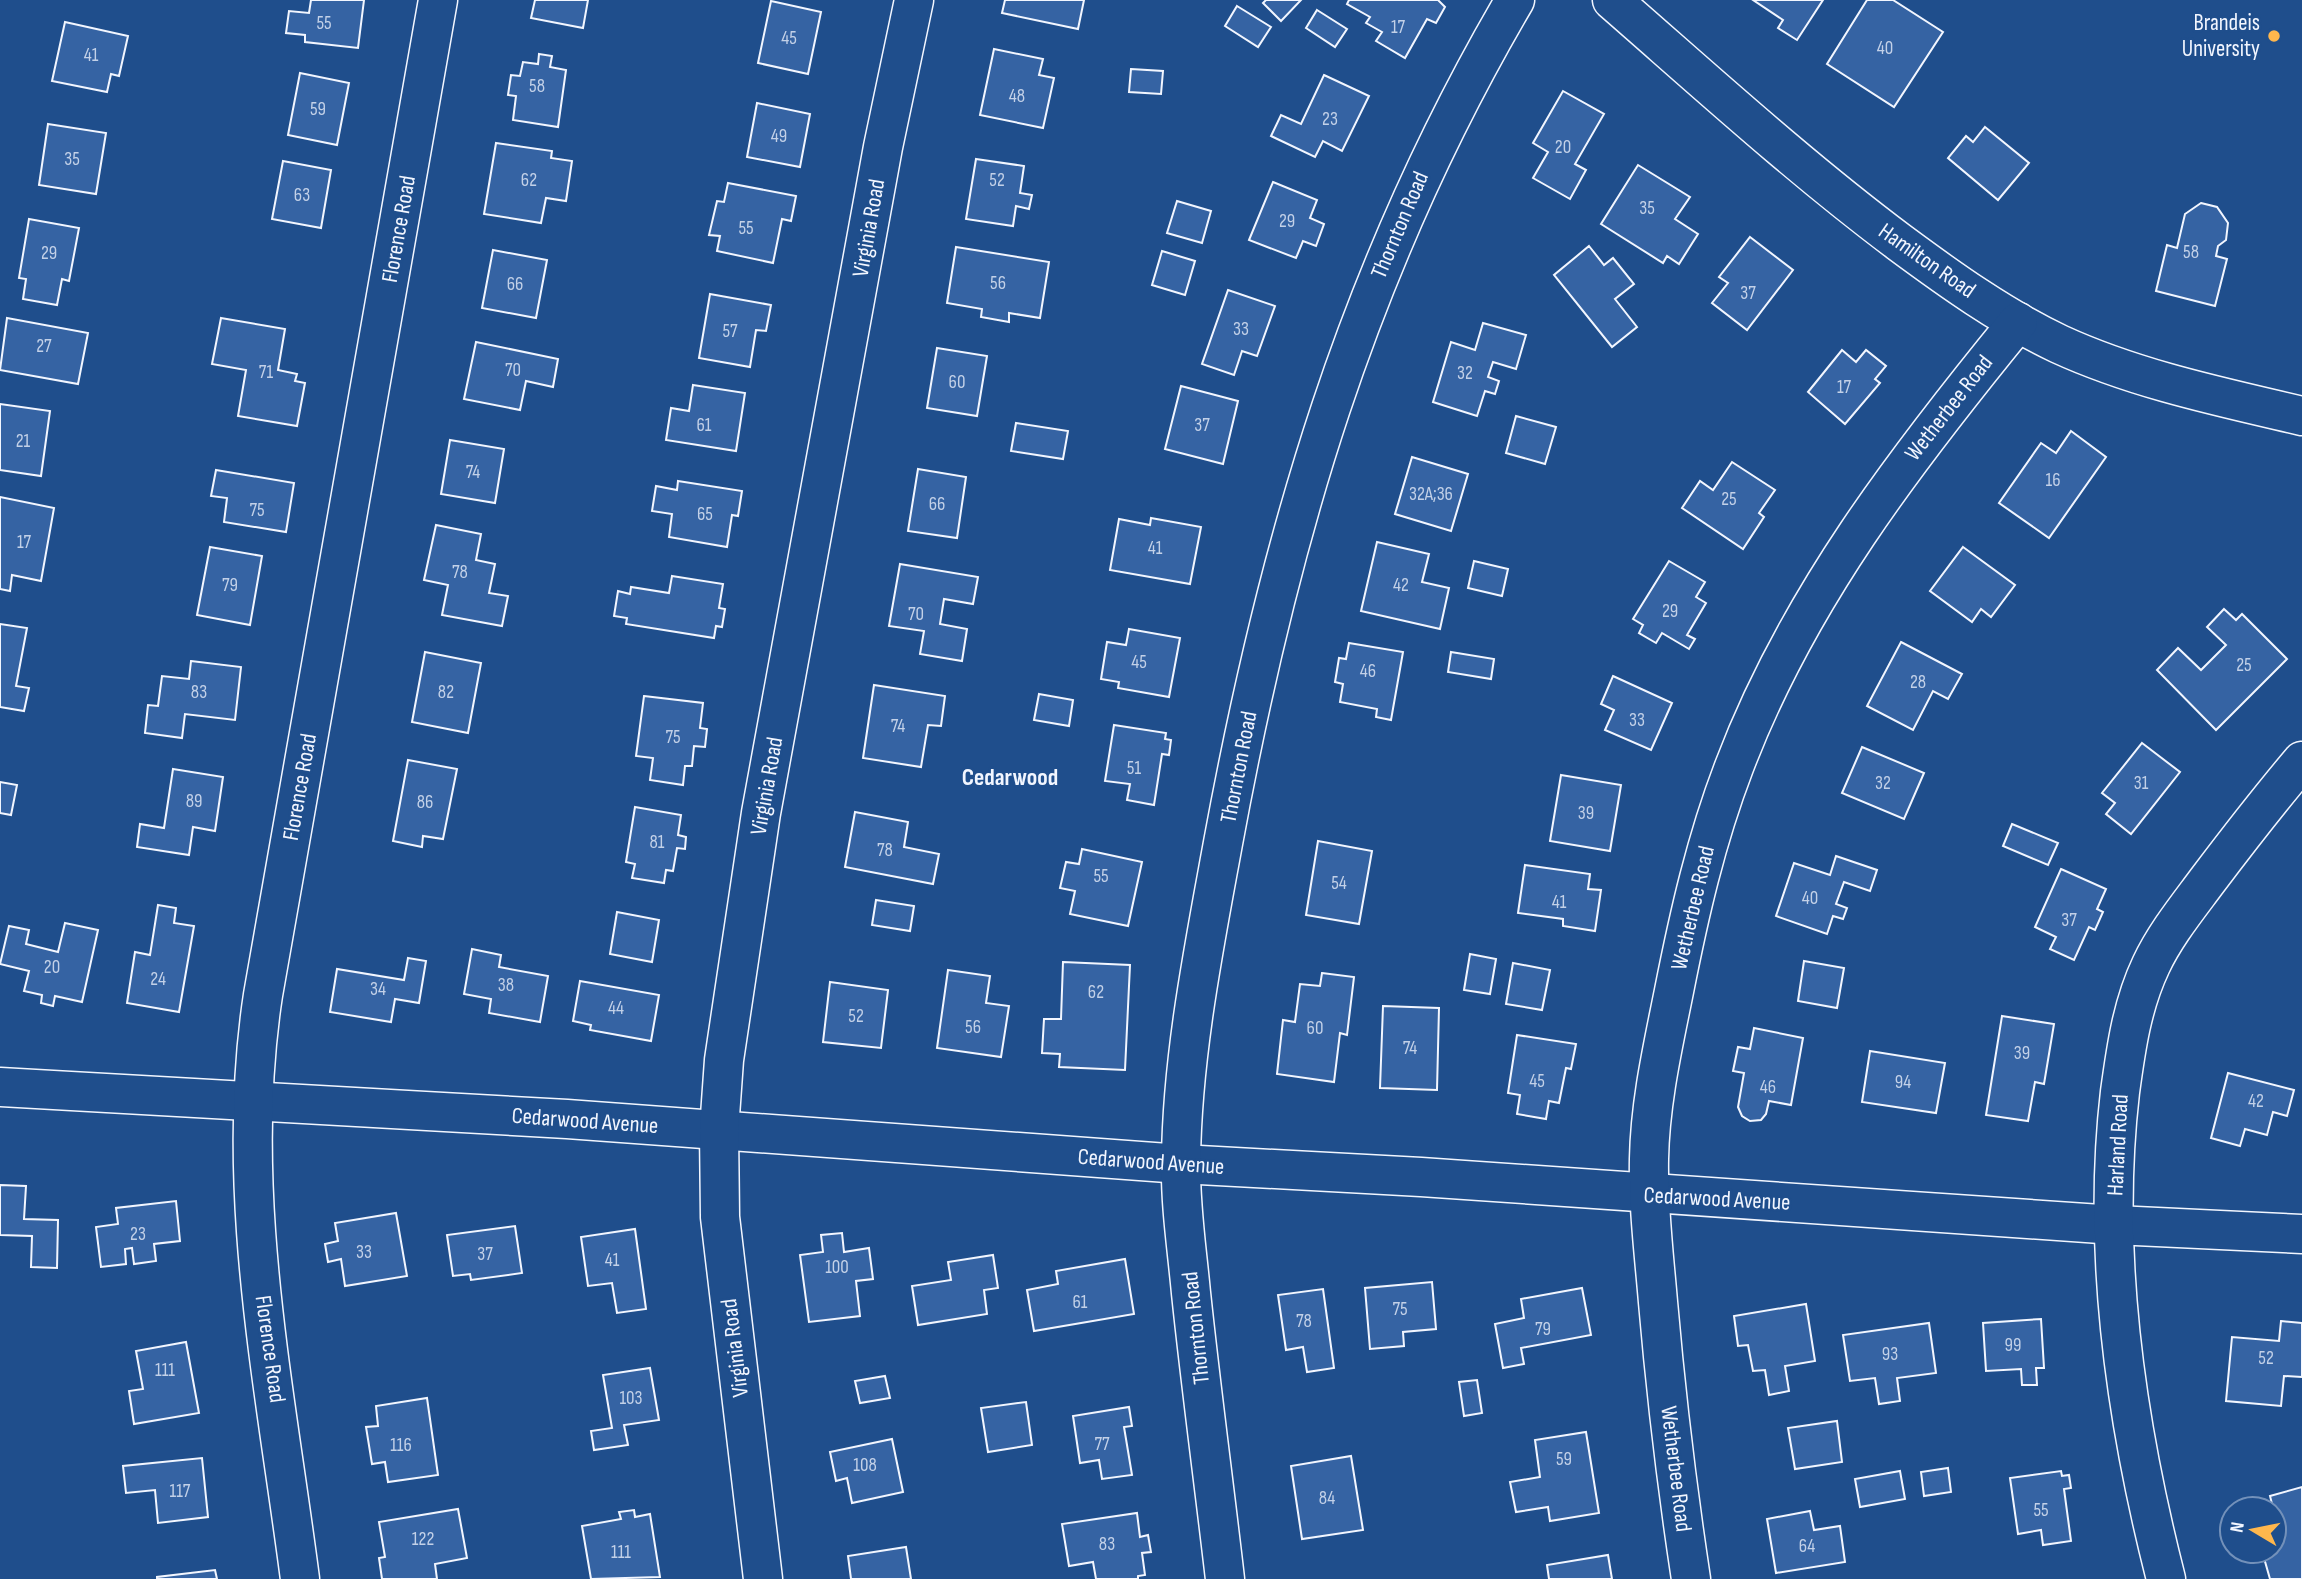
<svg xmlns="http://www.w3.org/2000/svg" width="2302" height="1579" font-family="'Sofia Sans Condensed',sans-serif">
  <rect width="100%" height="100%" fill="#1f4e8c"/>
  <g fill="#3563a3" stroke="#f2f6ff" stroke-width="2">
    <path d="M311,0h53l-6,48 -53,-6v-7l-19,-2 3,-22 20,2z"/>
    <path d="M535,0h53l-5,28 -52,-10z"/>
    <path d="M1005,0h79l-6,29 -76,-16z"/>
    <path d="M1266,0h35l-20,21 -18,-18z"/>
    <path d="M1349,0h89l7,7 -9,16 -9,-4 -22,39 -29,-17 6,-9 -16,-9 4,-6 -23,-13z"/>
    <path d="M1753,0h70l-26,40 -19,-12 5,-8z"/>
    <path d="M1867,0h26l50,32 -49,75 -67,-43z"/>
    <path d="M771,1l50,11 -13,62 -50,-11z"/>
    <path d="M1237,6l34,21 -13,20 -33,-21z"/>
    <path d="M1317,10l30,19 -12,18 -29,-19z"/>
    <path d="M65,22l63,14 -9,40 -8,-2 -4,18 -55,-11z"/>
    <path d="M994,49l49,10 -4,16 15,3 -11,50 -63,-13z"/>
    <path d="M539,54l13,2 -2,11 16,3 -8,57 -45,-7 3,-24 -8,-1 3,-20 9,1 3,-14 15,2z"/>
    <path d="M1131,69l32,2 -2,23 -32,-2z"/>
    <path d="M300,73l49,10 -12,62 -49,-10z"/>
    <path d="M1324,75l45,21 -27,55 -19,-10 -8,16 -44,-21 10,-21 20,9z"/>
    <path d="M1563,91l41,23 -29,50 11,6 -16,29 -37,-21 15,-26 -15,-9z"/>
    <path d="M757,103l53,11 -10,53 -53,-10z"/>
    <path d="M48,124l58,9 -10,61 -57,-9z"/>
    <path d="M1985,127l44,36 -31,37 -50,-42 18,-22 7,6z"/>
    <path d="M496,143l56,8 -1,7 21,3 -6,40 -20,-3 -5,25 -57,-9z"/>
    <path d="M976,159l48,7 -4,27 12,2 -3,14 -13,-3 -3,20 -47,-7z"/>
    <path d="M283,161l48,9 -10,58 -49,-9z"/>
    <path d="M1638,165l52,32 -15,22 23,15 -19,30 -12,-8 -4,7 -62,-39z"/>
    <path d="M1273,182l44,18 -7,18 14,6 -8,22 -13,-5 -7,17 -47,-18z"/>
    <path d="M728,183l68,13 -5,25 -9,-2 -9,44 -56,-12 3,-15 -11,-1 8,-34 7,1z"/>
    <path d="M1177,201l34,10 -9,32 -35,-10z"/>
    <path d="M2201,203l16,4 11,16 -2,17 -8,6 -2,10 11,3 -12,47 -59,-15 11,-46 10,3 8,-34z"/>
    <path d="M29,219l50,9 -10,53 -7,-2 -5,26 -34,-6 3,-20 -7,-1z"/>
    <path d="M1750,237l43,33 -46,60 -35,-27 16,-20 -9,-6z"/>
    <path d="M1589,246l15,19 9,-7 21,26 -19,15 22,28 -25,20 -58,-72z"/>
    <path d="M956,247l93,15 -9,56 -31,-5v9l-28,-5 1,-8 -35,-6z"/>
    <path d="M493,250l54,10 -11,58 -54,-10z"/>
    <path d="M1162,251l33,10 -10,34 -33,-10z"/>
    <path d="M1228,290l47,16 -18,50 -15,-5 -8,24 -32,-11z"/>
    <path d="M710,294l61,11 -5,26 -10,-1 -6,37 -51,-9z"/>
    <path d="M7,318l81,15 -10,51 -78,-14z"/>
    <path d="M221,318l64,11 -7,41 19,4 -2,7 10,2 -8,43 -59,-10 8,-46 -34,-6z"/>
    <path d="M1483,323l43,12 -10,34 -23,-7 -5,15 11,4 -4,13 -10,-3 -8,25 -44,-14 18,-60 24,8z"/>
    <path d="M476,342l82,17 -5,28 -27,-6 -6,29 -56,-11z"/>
    <path d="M937,348l50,8 -10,60 -50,-8z"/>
    <path d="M1842,350l14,12 10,-12 20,16 -11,13 5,4 -35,41 -37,-32z"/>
    <path d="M693,385l52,8 -9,58 -70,-11 5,-32 18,3z"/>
    <path d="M1181,386l57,15 -15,63 -58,-15z"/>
    <path d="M0,404l50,7 -9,65 -41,-6z"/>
    <path d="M1516,416l40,11 -11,37 -39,-11z"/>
    <path d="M1016,423l52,8 -5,28 -52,-8z"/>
    <path d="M2071,431l35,26 -57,81 -50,-35 42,-60 15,10z"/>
    <path d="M450,440l54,9 -9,54 -54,-9z"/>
    <path d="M1412,457l56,17 -17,57 -56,-17z"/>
    <path d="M1732,462l43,28 -16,23 5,4 -21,32 -61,-41 18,-27 13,9z"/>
    <path d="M918,469l48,8 -9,61 -49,-7z"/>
    <path d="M216,470l78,13 -8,49 -62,-10 3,-24 -16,-2z"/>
    <path d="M678,481l64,10 -4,25 -6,-1 -5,32 -58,-10 3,-23 -20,-3 4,-25 21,4z"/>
    <path d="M0,497l54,11 -13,73 -29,-6 -2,16 -10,-2z"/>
    <path d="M1151,518l50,9 -11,57 -80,-14 9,-51 31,6z"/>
    <path d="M436,525l45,9 -5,26 19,4 -6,29 19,3 -6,30 -60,-11 6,-30 -24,-5z"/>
    <path d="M1377,542l52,12 -7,28 27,6 -9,41 -79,-18z"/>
    <path d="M210,547l52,9 -12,69 -53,-10z"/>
    <path d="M1963,547l52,38 -24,32 -10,-8 -9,13 -42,-31z"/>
    <path d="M1474,561l34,8 -6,27 -34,-8z"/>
    <path d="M1669,561l36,21 -9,15 10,6 -19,32 8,4 -6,10 -27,-16 -6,10 -17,-10 4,-8 -10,-6z"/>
    <path d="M900,564l78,13 -5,27 -29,-5 -4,25 27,5 -5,32 -42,-7 4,-23 -35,-5z"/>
    <path d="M672,576l51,8 -4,24 6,1 -3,18 -6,-1 -2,12 -88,-14 1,-6 -13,-2 4,-25 12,3 1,-7 38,6z"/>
    <path d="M2224,609l12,11 6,-6 45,45 -71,71 -59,-60 21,-22 23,22 25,-25 -19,-18z"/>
    <path d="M0,624l27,4 -11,58 13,2 -5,23 -24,-4z"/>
    <path d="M1129,629l51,9 -11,59 -51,-9 1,-6 -18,-3 6,-37 19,3z"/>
    <path d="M1901,642l61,32 -14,25 -15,-8 -20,39 -46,-24z"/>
    <path d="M1349,643l54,9 -12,68 -15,-3 1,-8 -37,-7 3,-18 -8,-2 4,-24 7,1z"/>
    <path d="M425,652l56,11 -13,70 -56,-11z"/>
    <path d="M1451,652l43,7 -3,20 -43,-7z"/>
    <path d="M191,661l50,6 -6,53 -50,-6 -3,24 -37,-5 3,-28 10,1 4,-30 27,3z"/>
    <path d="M1613,676l59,27 -21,47 -46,-20 9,-20 -13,-6z"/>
    <path d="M874,685l71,11 -4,30 -13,-1 -7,42 -58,-9z"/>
    <path d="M1039,694l34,6 -4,26 -35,-6z"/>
    <path d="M644,696l59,7 -3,25 7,1 -2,18 -11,-1 -2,20h-7l-2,19 -33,-5 3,-22 -17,-2z"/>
    <path d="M1114,725l52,8 -1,6 6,1 -2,15 -7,-1 -8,51 -27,-5 3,-16 -25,-3z"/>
    <path d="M2142,743l38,29 -49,62 -25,-20 9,-11 -13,-10z"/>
    <path d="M1862,747l62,26 -20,46 -62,-26z"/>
    <path d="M408,760l49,9 -14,70 -20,-3 -1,11 -29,-6z"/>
    <path d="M173,769l50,8 -8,54 -22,-4 -4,28 -52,-8 3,-23 24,4z"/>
    <path d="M1561,775l60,10 -11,66 -60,-10z"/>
    <path d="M0,782l17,3 -6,30 -11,-2z"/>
    <path d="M635,807l46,8 -3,20 8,2 -1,12 -8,-1 -4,23 -7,-1 -2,13 -32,-5 3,-14 -9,-2z"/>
    <path d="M855,812l53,10 -4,25 35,7 -6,30 -88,-17z"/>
    <path d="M2012,824l46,19 -10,22 -45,-19z"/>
    <path d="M1318,841l54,10 -13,73 -53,-9z"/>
    <path d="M1082,849l60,13 -14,64 -58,-12 5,-23 -15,-3 6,-26 13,2z"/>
    <path d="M1836,856l41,14 -7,21 -26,-9 -8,22 11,4 -4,11 -10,-3 -6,18 -51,-18 18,-53 36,12z"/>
    <path d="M1525,865l65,9 -2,15 13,1 -6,41 -32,-5v-7l-45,-6z"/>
    <path d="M2061,869l45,20 -9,20 6,3 -8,18 -6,-3 -15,33 -24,-11 6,-12 -21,-10z"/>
    <path d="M876,900l38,6 -4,25 -38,-6z"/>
    <path d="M158,905l18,3 -2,15 20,3 -15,86 -52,-9 8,-51 15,3z"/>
    <path d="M617,912l42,8 -7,42 -42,-8z"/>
    <path d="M65,923l33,7 -16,72 -27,-6 -2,10 -12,-3 1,-8 -18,-4 5,-20 -29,-7 9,-38 20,4 -3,14 32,8z"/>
    <path d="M472,949l29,6 -2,12 49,9 -8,46 -51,-9 2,-14 -27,-5z"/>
    <path d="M1470,954l26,5 -6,35 -26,-4z"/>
    <path d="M408,958l18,3 -7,42 -24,-4 -4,23 -61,-10 7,-43 67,11z"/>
    <path d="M1804,961l40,7 -7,40 -39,-7z"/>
    <path d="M1063,962l67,3 -5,105 -66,-3 1,-13 -18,-1 2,-34h17z"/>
    <path d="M1513,963l37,7 -8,40 -36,-6z"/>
    <path d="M948,970l42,6 -4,27 23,3 -8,51 -64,-9z"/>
    <path d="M1322,973l32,4 -7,58 -7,-2 -6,49 -57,-8 6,-54 12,2 5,-38 20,2z"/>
    <path d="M580,981l79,14 -8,46 -61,-11 1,-5 -18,-4z"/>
    <path d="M830,982l58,8 -7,58 -58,-6z"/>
    <path d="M1383,1006l56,2 -2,82 -57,-2z"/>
    <path d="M2002,1016l52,8 -10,60 -9,-2 -7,39 -42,-6z"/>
    <path d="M1754,1028l49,10 -12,67 -22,-4 -3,13 -5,6 -11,1 -8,-5 -4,-9 6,-34 -11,-2 5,-24 12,2z"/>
    <path d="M1517,1035l59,9 -5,25 -5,-1 -7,35 -10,-2 -3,18 -29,-5 3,-19 -12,-2z"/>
    <path d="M1870,1051l75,12 -9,50 -74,-11z"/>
    <path d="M2228,1073l66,17 -7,26 -14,-4 -6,23 -22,-6 -5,17 -29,-8z"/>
    <path d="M0,1185l26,1 -2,33 34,1 -1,48 -26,-1 1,-31 -32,-1z"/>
    <path d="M176,1201l4,40 -26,3 2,17 -22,3 -2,-16 -7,1 1,15 -25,3 -5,-40 22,-3 -2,-16z"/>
    <path d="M396,1213l11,63 -62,10 -4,-27 -13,3 -3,-18 13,-3 -3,-18z"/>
    <path d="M515,1226l7,47 -51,7 -1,-6 -17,2 -6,-41z"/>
    <path d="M635,1229l11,80 -29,4 -5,-30 -24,3 -7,-49z"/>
    <path d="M842,1233l2,19 25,-4 4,31 -17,2 4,35 -51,6 -9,-67 23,-3 -2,-17z"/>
    <path d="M993,1255l5,33 -14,2 3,24 -69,11 -6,-39 39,-6 -3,-18z"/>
    <path d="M1125,1259l9,55 -100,17 -7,-41 31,-6 -2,-13z"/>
    <path d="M1432,1282l4,47 -33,3 1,14 -34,3 -5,-61z"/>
    <path d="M1582,1288l9,47 -70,13 3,16 -21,4 -8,-44 29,-6 -3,-19z"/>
    <path d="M1323,1289l11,79 -27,4 -4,-25 -17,3 -8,-55z"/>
    <path d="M1806,1304l9,57 -30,5 4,25 -20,4 -4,-25 -12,1 -5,-26 -10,1 -4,-30z"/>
    <path d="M2041,1319l3,49h-8l1,17h-15l-1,-16 -35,2 -3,-48z"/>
    <path d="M2281,1321l21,2v54l-18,-1 -3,30 -55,-5 6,-64 47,4z"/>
    <path d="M1929,1323l7,50 -39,5 3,23 -21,3 -4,-26 -25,3 -7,-46z"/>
    <path d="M186,1342l13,71 -65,11 -5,-33 14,-2 -7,-38z"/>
    <path d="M650,1368l9,52 -35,5 4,20 -34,5 -3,-19 21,-3 -9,-53z"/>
    <path d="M885,1376l5,22 -30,5 -5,-22z"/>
    <path d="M1477,1380l5,33 -18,3 -5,-34z"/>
    <path d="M427,1398l11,77 -50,7 -3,-20 -13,2 -6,-37 12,-1 -2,-20z"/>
    <path d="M1026,1402l6,43 -44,7 -7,-44z"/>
    <path d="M1129,1407l3,19 -8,1 8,48 -30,4 -3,-19 -19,3 -7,-47z"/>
    <path d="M1837,1421l5,41 -47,7 -7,-41z"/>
    <path d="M1586,1432l13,81 -49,8 -2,-14 -32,5 -6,-30 30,-5 -5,-37z"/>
    <path d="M892,1439l11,53 -51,11 -5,-25 -11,3 -6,-29z"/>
    <path d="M1351,1456l12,74 -61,9 -11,-73z"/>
    <path d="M202,1458l6,59 -50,6 -3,-33 -29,3 -3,-27z"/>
    <path d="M1948,1468l3,24 -27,4 -3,-24z"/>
    <path d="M1900,1471l5,28 -45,8 -5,-28z"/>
    <path d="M2061,1471l1,5 7,-1 2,13 -7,1 7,52 -28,4 -2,-15 -23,4 -8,-56z"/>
    <path d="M2302,1487v92h-32l-8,-28h12v-13l6,-2 -10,-40z"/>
    <path d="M458,1509l9,49 -32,6 2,15h-55l-3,-21 6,-1 -6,-35z"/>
    <path d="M634,1510l1,7 15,-3 10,63 -69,2 -9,-53 39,-7 -2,-7z"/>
    <path d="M1810,1511l4,19 26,-4 5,36 -69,11 -9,-54z"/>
    <path d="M1137,1513l3,24 8,-2 3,17 -9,1 3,22 -7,1v3h-42l-3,-17 -24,4 -7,-42z"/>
    <path d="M906,1547l5,32h-60l-3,-23z"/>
    <path d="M1608,1555l4,24h-63l-2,-14z"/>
    <path d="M215,1570l2,9h-60v-2z"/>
  </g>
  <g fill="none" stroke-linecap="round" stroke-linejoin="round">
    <g stroke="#f2f6ff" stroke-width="41">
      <g id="minor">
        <path d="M1612,0c94,82 187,167 287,242 50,37 103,75 160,102 76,35 162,53 243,72"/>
        <path d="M0,1087l567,32 614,45 240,13 694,48 187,9"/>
        <path d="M300,1579c-25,-193 -67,-389 -37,-584l175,-995"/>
        <path d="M763,1579l-43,-362 -1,-87 5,-70 37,-247 122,-666 31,-147"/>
        <path d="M1225,1579c-11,-95 -24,-191 -34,-286 -4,-44 -11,-88 -10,-132 1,-105 23,-214 42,-318 56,-304 134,-574 292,-843"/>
        <path d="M1691,1579c-14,-92 -25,-184 -33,-277 -4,-48 -10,-95 -9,-143 1,-57 14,-113 25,-168 15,-76 32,-151 60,-224 63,-167 172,-308 284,-445"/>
        <path d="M2166,1579c-40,-156 -65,-325 -46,-487 6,-44 12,-87 31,-127 14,-30 36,-57 56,-84 31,-41 62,-81 95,-120"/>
      </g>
    </g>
    <use href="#minor" stroke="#1f4e8c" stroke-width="38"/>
  </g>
  <circle fill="#ffb74d" stroke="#1f4e8c" stroke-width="2.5" cx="2274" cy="36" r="7"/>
  <g text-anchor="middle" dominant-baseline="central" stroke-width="5" stroke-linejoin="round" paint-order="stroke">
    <g font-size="19" fill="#c3d1e8">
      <text x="324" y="23">55</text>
      <text x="1398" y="27">17</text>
      <text x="789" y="38">45</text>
      <text x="1885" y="48">40</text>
      <text x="91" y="55">41</text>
      <text x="537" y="86">58</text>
      <text x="1017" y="96">48</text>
      <text x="318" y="109">59</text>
      <text x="1330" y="119">23</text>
      <text x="779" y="136">49</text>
      <text x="1563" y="147">20</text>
      <text x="72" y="159">35</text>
      <text x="529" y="180">62</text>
      <text x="997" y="180">52</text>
      <text x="302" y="195">63</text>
      <text x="1647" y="208">35</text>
      <text x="1287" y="221">29</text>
      <text x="746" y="228">55</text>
      <text x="2191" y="252">58</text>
      <text x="49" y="253">29</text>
      <text x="998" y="283">56</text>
      <text x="515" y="284">66</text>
      <text x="1748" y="293">37</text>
      <text x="1241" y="329">33</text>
      <text x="730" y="331">57</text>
      <text x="44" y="346">27</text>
      <text x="513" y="370">70</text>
      <text x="266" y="372">71</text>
      <text x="1465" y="373">32</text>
      <text x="957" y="382">60</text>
      <text x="1844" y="387">17</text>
      <text x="704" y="425">61</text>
      <text x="1202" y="425">37</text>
      <text x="23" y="441">21</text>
      <text x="473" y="472">74</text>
      <text x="2053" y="480">16</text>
      <text x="1431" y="494">32A;36</text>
      <text x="1729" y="499">25</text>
      <text x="937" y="504">66</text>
      <text x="257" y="510">75</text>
      <text x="705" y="514">65</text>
      <text x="24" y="542">17</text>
      <text x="1155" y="548">41</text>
      <text x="460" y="572">78</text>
      <text x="230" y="585">79</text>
      <text x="1401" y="585">42</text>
      <text x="1670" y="611">29</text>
      <text x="916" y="614">70</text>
      <text x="1139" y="662">45</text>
      <text x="2244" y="665">25</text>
      <text x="1368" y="671">46</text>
      <text x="1918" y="682">28</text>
      <text x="199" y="692">83</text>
      <text x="446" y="692">82</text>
      <text x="1637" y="720">33</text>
      <text x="898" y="726">74</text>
      <text x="673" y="737">75</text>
      <text x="1134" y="768">51</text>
      <text x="1883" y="783">32</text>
      <text x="2141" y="783">31</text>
      <text x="194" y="801">89</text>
      <text x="425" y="802">86</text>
      <text x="1586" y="813">39</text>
      <text x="657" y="842">81</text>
      <text x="885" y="850">78</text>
      <text x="1101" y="876">55</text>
      <text x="1339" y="883">54</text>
      <text x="1810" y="898">40</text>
      <text x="1559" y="902">41</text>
      <text x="2069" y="920">37</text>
      <text x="52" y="967">20</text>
      <text x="158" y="979">24</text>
      <text x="506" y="985">38</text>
      <text x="378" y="989">34</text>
      <text x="1096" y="992">62</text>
      <text x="616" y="1008">44</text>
      <text x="856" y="1016">52</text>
      <text x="973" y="1027">56</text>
      <text x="1315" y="1028">60</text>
      <text x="1410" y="1048">74</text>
      <text x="2022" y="1053">39</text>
      <text x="1537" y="1081">45</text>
      <text x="1903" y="1082">94</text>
      <text x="1768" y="1087">46</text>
      <text x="2256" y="1101">42</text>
      <text x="138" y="1234">23</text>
      <text x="364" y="1252">33</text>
      <text x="485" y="1254">37</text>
      <text x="612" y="1260">41</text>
      <text x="837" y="1267">100</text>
      <text x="1080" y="1302">61</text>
      <text x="1400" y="1309">75</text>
      <text x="1304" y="1321">78</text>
      <text x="1543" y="1329">79</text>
      <text x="2013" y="1345">99</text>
      <text x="1890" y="1354">93</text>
      <text x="2266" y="1358">52</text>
      <text x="165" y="1370">111</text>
      <text x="631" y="1398">103</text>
      <text x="1102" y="1444">77</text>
      <text x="401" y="1445">116</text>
      <text x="1564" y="1459">59</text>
      <text x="865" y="1465">108</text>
      <text x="180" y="1491">117</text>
      <text x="1327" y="1498">84</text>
      <text x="2041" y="1510">55</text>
      <text x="423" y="1539">122</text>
      <text x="1107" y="1544">83</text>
      <text x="1807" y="1546">64</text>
      <text x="621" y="1552">111</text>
    </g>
    <g font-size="23" fill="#f2f6ff" stroke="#1f4e8c" text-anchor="end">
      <text x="2260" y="23">Brandeis<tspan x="2260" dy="26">University</tspan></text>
    </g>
    <g font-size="23" fill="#f2f6ff" stroke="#1f4e8c">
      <text transform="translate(1400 225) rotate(-67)">Thornton Road</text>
      <text transform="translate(869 228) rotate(-80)">Virginia Road</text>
      <text transform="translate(399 229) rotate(-80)">Florence Road</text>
      <text transform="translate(1927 261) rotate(35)">Hamilton Road</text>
      <text transform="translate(1949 408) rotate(-52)">Wetherbee Road</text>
      <text transform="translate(1239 767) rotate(-79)">Thornton Road</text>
      <text transform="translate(767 786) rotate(-80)">Virginia Road</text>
      <text transform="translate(300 787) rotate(-80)">Florence Road</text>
      <text transform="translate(1693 908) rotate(-77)">Wetherbee Road</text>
      <text transform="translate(585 1121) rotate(4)">Cedarwood Avenue</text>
      <text transform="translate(2118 1145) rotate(-87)">Harland Road</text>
      <text transform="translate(1151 1162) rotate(4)">Cedarwood Avenue</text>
      <text transform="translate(1717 1199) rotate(3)">Cedarwood Avenue</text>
      <text transform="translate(1196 1328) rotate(-96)">Thornton Road</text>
      <text transform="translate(735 1348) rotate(-97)">Virginia Road</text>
      <text transform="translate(270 1349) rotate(82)">Florence Road</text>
      <text transform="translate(1676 1469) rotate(83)">Wetherbee Road</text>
    </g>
    <g font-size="24" font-weight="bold" fill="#f2f6ff" stroke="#1f4e8c">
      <text x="1010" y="777">Cedarwood</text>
    </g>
  </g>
  <g transform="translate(2253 1530) rotate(280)"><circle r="33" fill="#1f4e8c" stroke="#7391ba" stroke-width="2"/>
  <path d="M0-5L12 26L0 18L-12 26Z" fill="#ffb74d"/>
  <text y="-10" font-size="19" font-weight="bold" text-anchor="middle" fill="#f2f6ff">N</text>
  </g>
</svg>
